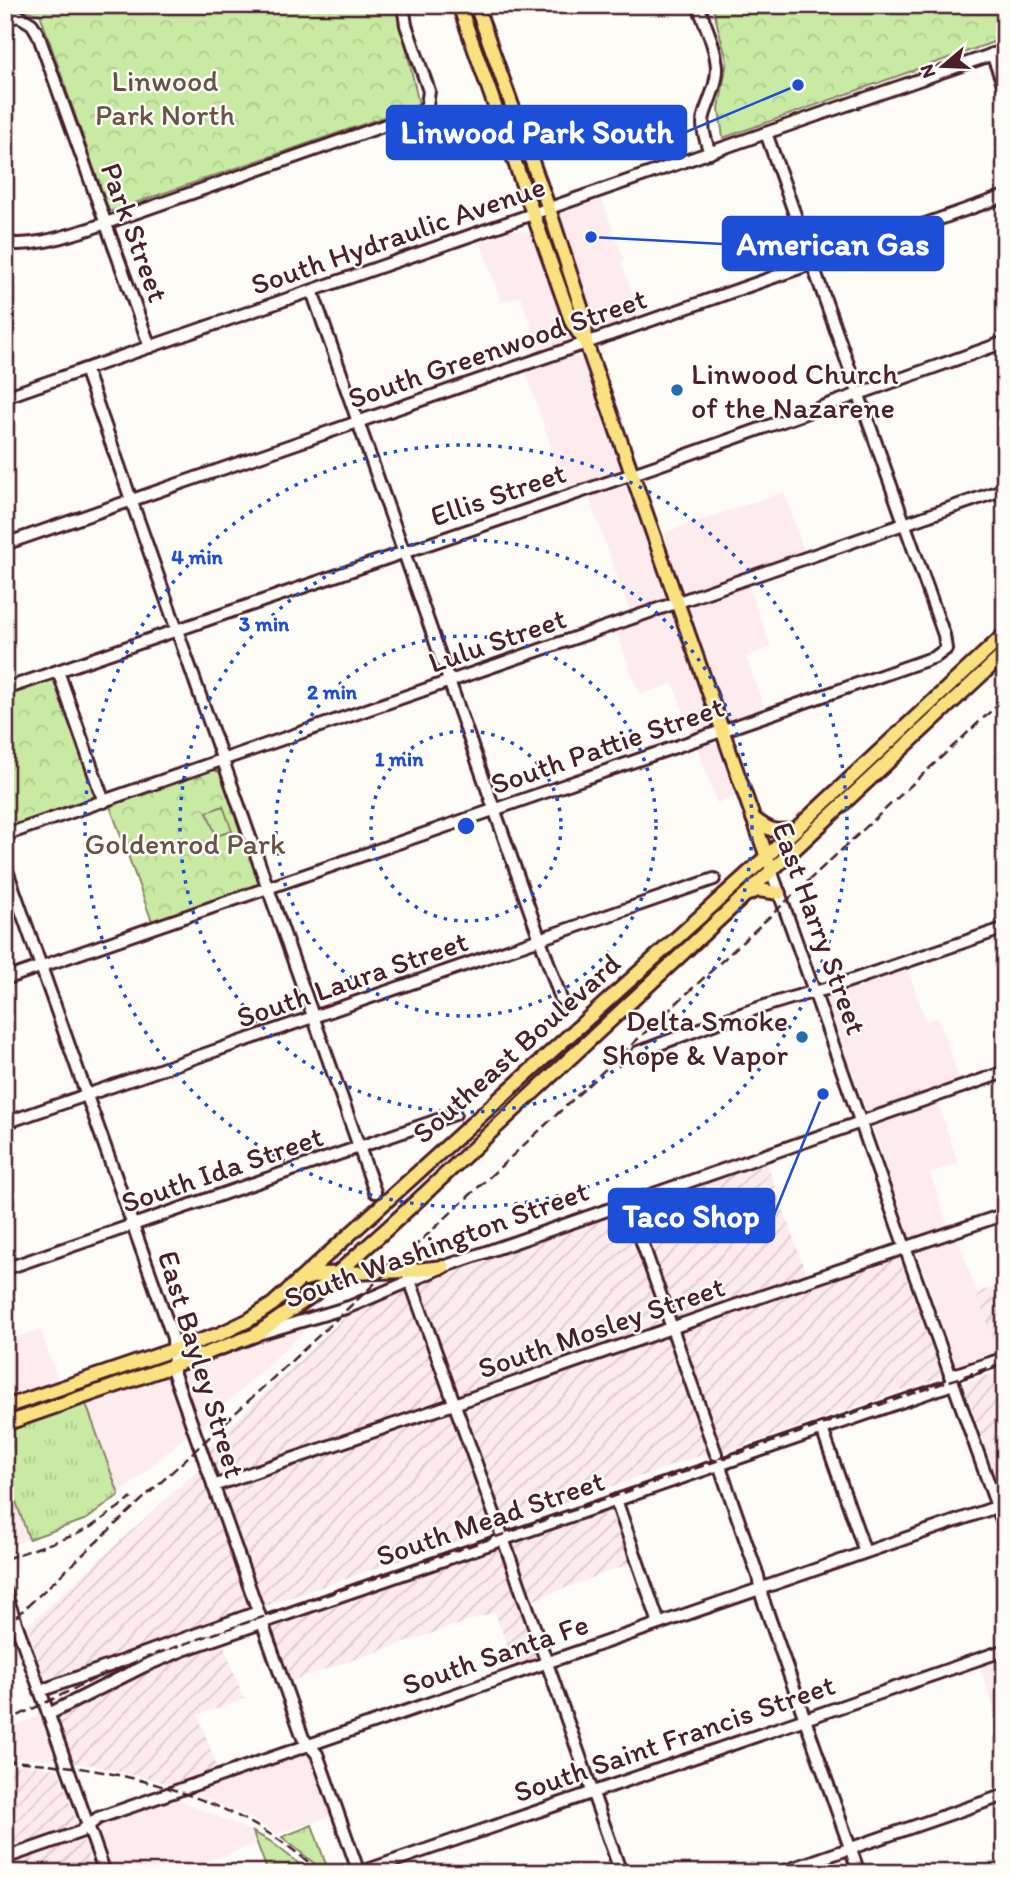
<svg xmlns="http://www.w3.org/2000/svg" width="1010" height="1878" font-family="Itim,sans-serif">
  <defs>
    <pattern id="industrial-furrows" width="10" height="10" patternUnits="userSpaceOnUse" patternTransform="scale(1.75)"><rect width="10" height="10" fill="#fdebee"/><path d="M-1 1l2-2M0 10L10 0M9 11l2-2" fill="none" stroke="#dac9cc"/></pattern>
    <pattern id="grass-tufts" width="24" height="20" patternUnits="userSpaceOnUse" patternTransform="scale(1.75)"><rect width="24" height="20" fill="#c8eaa3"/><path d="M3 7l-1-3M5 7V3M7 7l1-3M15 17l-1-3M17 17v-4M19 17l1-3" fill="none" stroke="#adc88c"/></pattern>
    <pattern id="park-crowns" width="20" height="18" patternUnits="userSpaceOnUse" patternTransform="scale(1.75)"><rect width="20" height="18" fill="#c8eaa3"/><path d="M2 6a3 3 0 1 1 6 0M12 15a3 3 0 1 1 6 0" fill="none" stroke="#adc88c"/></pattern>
  </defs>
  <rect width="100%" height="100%" fill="#fdfcf7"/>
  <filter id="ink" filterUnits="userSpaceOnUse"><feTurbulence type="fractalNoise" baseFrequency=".0143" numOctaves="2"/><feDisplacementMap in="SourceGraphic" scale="14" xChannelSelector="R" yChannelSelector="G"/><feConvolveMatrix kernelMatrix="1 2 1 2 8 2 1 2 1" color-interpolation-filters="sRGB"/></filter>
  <g filter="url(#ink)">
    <g fill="#fdebee">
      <path d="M602,200l22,60 -2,4 20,55 -46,15 -6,-6 -31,-107 4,-6 6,-4z"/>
      <path d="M515,230l14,2 6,5 37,101v4l-3,2 -28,11 -20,-58 -20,5 -21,-61z"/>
      <path d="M573,355l9,5 38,109 -5,5 -48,17 -42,-120z"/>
      <path d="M622,484l4,2 39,110v6l-34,13 -43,-121z"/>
      <path d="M784,492l21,61 -120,41 -2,-2 -19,-59z"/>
      <path d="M748,586l23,61 -25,9 19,55 -35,12 -3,-4 -37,-107v-5l9,-5z"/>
      <path d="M668,614l5,3 38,108 -4,7 -14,6 -20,-55 -33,12 -24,-64z"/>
      <path d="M711,742l9,4 16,50 -19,7 -20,-56z"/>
      <path d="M907,968l19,53 12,-3 22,63 -88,29h-5l-2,-3 -38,-107v-3l4,-3z"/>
      <path d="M938,1104l20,59 -28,10 19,56 -33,11 -5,-1 -2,-3 -35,-107 4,-5z"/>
      <path d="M957,1236l41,118 -41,14 -39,-114 5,-6z"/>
      <path d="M303,1327l1,4 -106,99 -19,-53 2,-7 4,-3z"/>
      <path d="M40,1329l19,54 -54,19v-61z"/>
      <path d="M164,1375l6,6 17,54 -68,60 -34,-94 74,-25z"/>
      <path d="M1005,1436v61l-3,-2 -18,-52z"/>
      <path d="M5,1470l24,69 -24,9z"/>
      <path d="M1005,1657v72l-3,1 -23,-64z"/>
      <path d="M40,1715l15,44 -50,-1v-28z"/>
      <path d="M304,1753l7,3 22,59 -22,8 -33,11 -24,-14 -61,-28z"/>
      <path d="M175,1798l78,34 4,12 -84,29h-60l-15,-43 1,-4z"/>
    </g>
    <g fill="url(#industrial-furrows)">
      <path d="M766,1161l45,126 81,-28 4,-1 4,2 42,117 -220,76 -13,-1 -216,77 -231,78 -57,-157 144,-137 82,-34 14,-8z"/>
      <path d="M1005,1283v69l-7,2 -22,-61z"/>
      <path d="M1005,1369v67l-21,7 -21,-59z"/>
      <path d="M200,1468l50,142 -201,72h-3l-19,-56z"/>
      <path d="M615,1505l19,57 -103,39 -20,-60z"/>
      <path d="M500,1544l38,111 1,4 -3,2 -20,8 -21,-57 -207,70 -21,-58z"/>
      <path d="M220,1635l24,64 -46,16 20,55 -39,16 -86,-21 -20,-2 -19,-58 93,-44z"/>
      <path d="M26,1765l32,4 37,104h-90v-107z"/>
    </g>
    <g fill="url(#grass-tufts)" stroke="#898467" stroke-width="2">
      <path d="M85,1401l34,94 -32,24 -58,20 -24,-69v-41z"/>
      <path d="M312,1825l17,48h-3l-44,-36z"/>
      <path d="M253,1832l17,9 41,32h-43z"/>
    </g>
    <g fill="url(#park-crowns)" stroke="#898467" stroke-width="2">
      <path d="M21,5h376l22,100 -310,107 -69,-198 -18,-4z"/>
      <path d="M712,5h293v33l-282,100 -4,-29 8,-48z"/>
      <path d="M52,680h4l41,114v4l-92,33v-134z"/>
      <path d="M213,770l7,2 39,112 -2,3 -104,37 -43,-118z"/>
    </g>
    <path fill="#c8eaa3" stroke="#898467" stroke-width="2" d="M223,806l9,25 -16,5 -9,-24z"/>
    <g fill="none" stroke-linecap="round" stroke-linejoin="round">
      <g stroke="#4a1f2b" stroke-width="16">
        <g id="minor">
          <path d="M698,5c7,20 18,42 19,63 0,18 -8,31 -13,48 -3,12 2,25 6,37"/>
          <path d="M5,19l14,-3 13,8 6,10 112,313"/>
          <path d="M992,54l13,35"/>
          <path d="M5,243c29,4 57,-6 84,-14l331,-116 7,-8 2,-14 -23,-66 -3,-20"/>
          <path d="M312,291l249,708"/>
          <path d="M85,369l290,823"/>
          <path d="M5,397l1000,-347"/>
          <path d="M5,544l581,-201 419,-147"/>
          <path d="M58,671l46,131"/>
          <path d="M5,689l648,-222 352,-125"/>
          <path d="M1005,792l-3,1 3,8"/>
          <path d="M5,835l1000,-346"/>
          <path d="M5,865l168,473 1,36 129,364 14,16 42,119"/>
          <path d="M771,870l234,659"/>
          <path d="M5,979l930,-322 11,-8 -2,-14 -178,-502"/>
          <path d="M638,1052c61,-22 125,-49 188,-63l179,-61"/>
          <path d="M5,1123l709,-244"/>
          <path d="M628,1202l88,252"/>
          <path d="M5,1269l450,-155"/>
          <path d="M408,1275l92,255 121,343"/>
          <path d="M258,1334l91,-27 94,-40 562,-195"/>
          <path d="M950,1376l55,-18"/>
          <path d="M822,1429l43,123"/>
          <path d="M719,1464l39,112 4,21 97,276"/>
          <path d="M213,1486l241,-82 306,-107 245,-83"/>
          <path d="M616,1500l43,123"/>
          <path d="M5,1592l100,281"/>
          <path d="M40,1691l218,-79"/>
          <path d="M49,1714l95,-48 39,-16 770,-266"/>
          <path d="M5,1858l75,-26 18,-14 907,-314"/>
          <path d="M359,1873l646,-223"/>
          <path d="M779,1873l226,-78"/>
        </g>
      </g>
      <g stroke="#4a1f2b" stroke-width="18">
        <g id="major">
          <path d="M459,5l113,318 14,20 183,520"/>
          <path d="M476,5l73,204 36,110 1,24"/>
          <path d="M753,818c17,13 22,15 43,11"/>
          <path d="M748,894l10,-4 21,3"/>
          <path d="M305,1279l17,-5 85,-3 36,-4"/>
          <path d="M5,1407l215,-73 29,-14 24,-16 493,-447 239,-223"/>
          <path d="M5,1424l170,-59 80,-30 59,-41 75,-67 616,-574"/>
        </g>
      </g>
      <use href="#minor" stroke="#fdfcf7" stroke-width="10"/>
      <use href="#major" stroke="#fae180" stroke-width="12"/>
      <g stroke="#4a1f2b" stroke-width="2.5" stroke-dasharray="10 5" stroke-linecap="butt">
        <path d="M5,1559l70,-24 16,-8 41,-29"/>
        <path d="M5,1627l1000,-929"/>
        <path d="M5,1722l100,-48 53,-21 847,-291"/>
        <path d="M5,1761c112,5 231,34 316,112"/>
      </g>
    </g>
  </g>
  <g fill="none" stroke="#1d4ed8" stroke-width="3.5" stroke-dasharray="3.5 7">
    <circle cx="466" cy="826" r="95"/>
    <circle cx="466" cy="826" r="190"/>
    <circle cx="466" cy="826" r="286"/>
    <circle cx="466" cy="826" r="381"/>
  </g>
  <g fill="#1f6fb2" stroke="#fdfcf7" stroke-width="2.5">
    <circle cx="677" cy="390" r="7"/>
    <circle cx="802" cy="1037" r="7"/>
  </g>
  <g text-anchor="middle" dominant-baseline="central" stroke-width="5" stroke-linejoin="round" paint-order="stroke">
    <g font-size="30" fill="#6a5249" stroke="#fdfcf7">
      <text x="165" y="80">Linwood<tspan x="165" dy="34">Park North</tspan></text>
      <text x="185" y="843">Goldenrod Park</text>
    </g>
    <g font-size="30" fill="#4a1f2b" stroke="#fdfcf7">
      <text transform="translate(135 232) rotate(70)">Park Street</text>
      <text transform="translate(398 235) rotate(-19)">South Hydraulic Avenue</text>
      <text transform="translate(497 348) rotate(-19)">South Greenwood Street</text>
      <text transform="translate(498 494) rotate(-19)">Ellis Street</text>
      <text transform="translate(497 640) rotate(-19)">Lulu Street</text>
      <text transform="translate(607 745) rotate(-19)">South Pattie Street</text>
      <text transform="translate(820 928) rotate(70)">East Harry Street</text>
      <text transform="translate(352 979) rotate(-19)">South Laura Street</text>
      <text transform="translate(516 1048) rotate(-42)">Southeast Boulevard</text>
      <text transform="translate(222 1169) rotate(-19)">South Ida Street</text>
      <text transform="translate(436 1244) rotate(-20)">South Washington Street</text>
      <text transform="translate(601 1327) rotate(-19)">South Mosley Street</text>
      <text transform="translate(202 1364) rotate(73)">East Bayley Street</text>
      <text transform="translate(490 1518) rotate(-19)">South Mead Street</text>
      <text transform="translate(495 1654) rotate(-19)">South Santa Fe</text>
      <text transform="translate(674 1738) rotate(-19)">South Saint Francis Street</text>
    </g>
    <g font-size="30" fill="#4a1f2b" stroke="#fdfcf7" text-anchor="start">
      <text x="691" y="373">Linwood Church<tspan x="691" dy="34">of the Nazarene</tspan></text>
      <text x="788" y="1020" text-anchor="end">Delta Smoke<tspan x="788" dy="34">Shope &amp; Vapor</tspan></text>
    </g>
  </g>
  <circle cx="466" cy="826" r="10" fill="#1d4ed8" stroke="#fdfcf7" stroke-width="3.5"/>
  <g font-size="21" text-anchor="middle" font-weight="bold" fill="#1d4ed8" stroke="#fdfcf7" stroke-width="5" stroke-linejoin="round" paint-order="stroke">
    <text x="197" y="564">4 min</text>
    <text x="264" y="631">3 min</text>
    <text x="332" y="699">2 min</text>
    <text x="399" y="766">1 min</text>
  </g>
  <path fill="none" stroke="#1d4ed8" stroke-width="2.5" d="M798 85L686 132M591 237L723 244M823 1094L774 1215"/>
  <g fill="#1d4ed8" stroke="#fdfcf7" stroke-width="2.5">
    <circle cx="798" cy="85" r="7"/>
    <circle cx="591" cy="237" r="7"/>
    <circle cx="823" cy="1094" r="7"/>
  </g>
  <g fill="#1d4ed8" stroke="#1d4ed8" stroke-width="2.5">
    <rect x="387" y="106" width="299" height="53" rx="7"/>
    <rect x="723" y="217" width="220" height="53" rx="7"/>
    <rect x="609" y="1189" width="165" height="53" rx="7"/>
  </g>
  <g font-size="32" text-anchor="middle" font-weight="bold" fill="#fff">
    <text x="537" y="143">Linwood Park South</text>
    <text x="833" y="255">American Gas</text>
    <text x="691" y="1227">Taco Shop</text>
  </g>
  <rect width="1010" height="1878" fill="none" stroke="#fdfcf7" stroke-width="28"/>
  <rect x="14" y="14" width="982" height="1850" fill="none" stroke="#4a1f2b" stroke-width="2.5" filter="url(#ink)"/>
  <g transform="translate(943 66) rotate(251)" stroke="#fdfcf7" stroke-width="5" paint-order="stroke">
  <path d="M0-5L12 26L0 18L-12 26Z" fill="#4a1f2b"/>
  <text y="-10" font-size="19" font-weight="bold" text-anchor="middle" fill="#4a1f2b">N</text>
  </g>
</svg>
